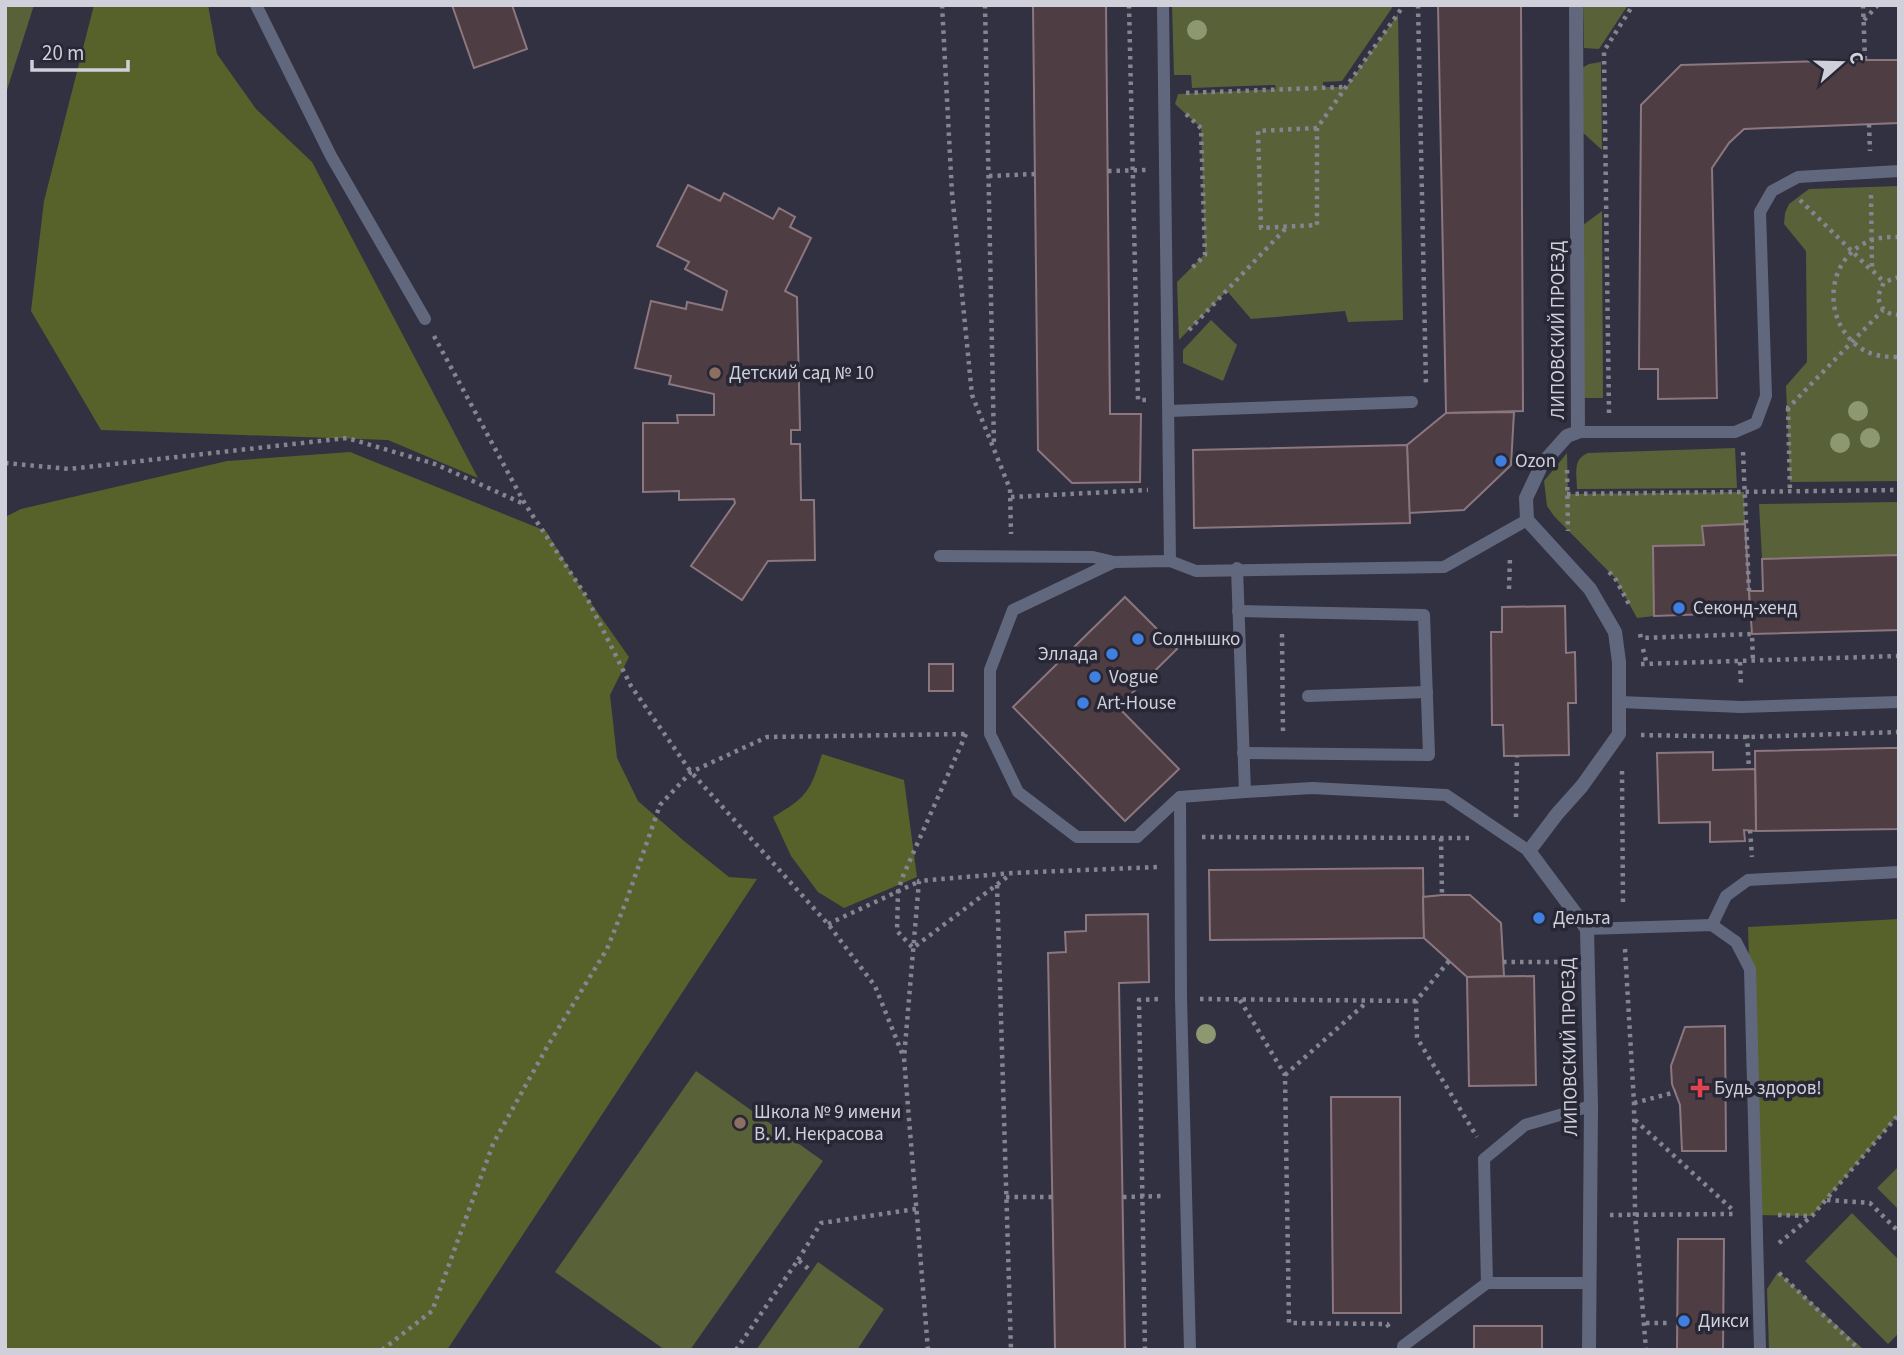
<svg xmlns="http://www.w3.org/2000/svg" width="1904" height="1355" font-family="'Source Sans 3',sans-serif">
  <rect width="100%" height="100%" fill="#313141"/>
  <g fill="#586138">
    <path d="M5,5h29l-29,91z"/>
    <path d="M1172,5h222l-52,76 -19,1v5h23l52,-73 5,306 -55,2 -3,-11 -94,8 -24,-28 -48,49 -2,-58 28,-28 -4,-126 -26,-24 3,-10 98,-5 -1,-4 -83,3 -1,-13h-17z"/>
    <path d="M1583,5h45l-29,44 -15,-1z"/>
    <path d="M1601,62l1,88 -22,-20v-61l9,-5z"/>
    <path d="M1899,186v295l-109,1 -4,-96 21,-24 -1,-111 -22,-27 1,-11 4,-9 20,-15z"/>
    <path d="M1602,211l1,187h-19l-1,-173z"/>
    <path d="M1211,320l26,25 -14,36 -40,-18v-13z"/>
    <path d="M1735,448l2,40 -160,1c0,-15 -5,-30 11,-36z"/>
    <path d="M1567,453l1,41 176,-2 1,32 -42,2 1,19 -51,1 1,70 -17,2 -22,-40 -61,-62 -7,-10 -3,-25z"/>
    <path d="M1899,502v53l-137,4 -3,-55z"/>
    <path d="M696,1071l127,90 -133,189h-25l-110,-78z"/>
    <path d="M1899,1166v44l-22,-22z"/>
    <path d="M1852,1213l47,47v73l-11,11 -83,-83z"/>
    <path d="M818,1262l66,47 -27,41h-101z"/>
    <path d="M1778,1272l86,78h-95l-2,-61z"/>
  </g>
  <g fill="#57622a">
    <path d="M94,5h114l9,49 39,55 56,53 166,316 -90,-38 -287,-10 -70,-119 13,-110z"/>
    <path d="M350,452l196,79 40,65 43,61 -19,38 7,63 21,43 46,40 45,36 28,2 -310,471h-442v-833l16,-8 206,-48z"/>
    <path d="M822,754l82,26 13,97 -73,31 -26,-16 -27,-36 -18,-39c34,-20 37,-25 49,-63z"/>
    <path d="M1899,919v195l-87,102 -55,-1 -9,-288z"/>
  </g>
  <g fill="#4f3d44" stroke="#8c777f" stroke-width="2">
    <path d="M452,5h60l15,44 -53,19z"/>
    <path d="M1033,5h73l4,409h31l-1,68 -68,1 -34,-33z"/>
    <path d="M1438,5h83l2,406 -77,2z"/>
    <path d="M1865,60h34v63l-155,6 -15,14 -17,25 5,230 -59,1v-30h-19l2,-264 40,-40z"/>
    <path d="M688,185l32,16 4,-8 49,26 6,-11 16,9 -5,10 21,11 -26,53 12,6 3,133h-9v14h9l1,56h13l1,60 -47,1 -26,39 -51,-34 44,-63 -1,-4 -55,1v-9l-36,1v-69h35l-1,-8h37v-21l-45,-10 2,-8 -36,-8 16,-67 35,8 1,-7 35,8 5,-19 -42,-22 4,-7 -32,-16z"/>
    <path d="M1514,412l-3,53 -47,45 -55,3 -2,-68 39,-32z"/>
    <path d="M1407,445l3,78 -216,5 -1,-78z"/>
    <path d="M1745,524l5,83h-41v7l-55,2 -1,-70 51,-1 -2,-19z"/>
    <path d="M1899,555v75l-147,4 -3,-43h14l-1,-32z"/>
    <path d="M1125,597l52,52 -59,58 61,62 -54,52 -112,-114z"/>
    <path d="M1565,606l1,47 9,-1 1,51h-8l1,52 -65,1 -1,-31h-11l-1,-93h11v-25z"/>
    <rect x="929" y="664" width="24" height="27"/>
    <path d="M1889,748h10v81l-143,2 -1,-80z"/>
    <path d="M1713,752v18l42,-1 1,62 -12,-1 1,11 -35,1v-20l-51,1 -2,-70z"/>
    <path d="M1423,868l1,70 -214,2 -1,-70z"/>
    <path d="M1442,895h28l31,28 3,53 -37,1 -43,-39 -1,-41z"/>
    <path d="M1148,914l1,68 -30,1 6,367h-70l-7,-397 18,-1 -1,-20 21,-1v-16z"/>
    <path d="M1534,976l2,109 -67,1 -2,-109z"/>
    <path d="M1725,1026l1,125h-44l-2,-46 -8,-21 -1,-18 14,-39z"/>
    <path d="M1331,1097h69l1,216h-68z"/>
    <path d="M1678,1239h46l-1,111h-46z"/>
    <rect x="1474" y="1326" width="68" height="24"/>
  </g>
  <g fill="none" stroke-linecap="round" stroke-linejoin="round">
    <g stroke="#858592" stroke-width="4.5" stroke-dasharray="3.5 5" stroke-linecap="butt">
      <path d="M942,5l10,188 20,202 38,94 1,45"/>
      <path d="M985,5l9,440"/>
      <path d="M1129,5l9,395h8"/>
      <path d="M1418,5l8,381"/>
      <path d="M1863,5l2,55"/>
      <path d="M1864,20l14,-15"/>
      <path d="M1186,93l159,-6"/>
      <path d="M1186,114l15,14 4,127 -15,15"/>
      <path d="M1869,124l1,27"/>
      <path d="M1317,128l-59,3 3,97 56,-3v-97l87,-123"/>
      <path d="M1108,171l38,-1"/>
      <path d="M989,176l46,-2"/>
      <path d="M1871,195l1,75 12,12"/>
      <path d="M1800,200l71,70"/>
      <path d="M1899,237c-9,0 -18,0 -27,3 -48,17 -51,83 -10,109 11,7 24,8 37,8"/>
      <path d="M1899,277l-15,5 -6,14c2,12 8,19 21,19"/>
      <path d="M1189,330l98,-103"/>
      <path d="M434,336l91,168 61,92 45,90 60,86 137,152 47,62 29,72"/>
      <path d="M1786,408h2l95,-98"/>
      <path d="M1788,408l2,84"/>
      <path d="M1609,413l-5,-362 29,-46"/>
      <path d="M1743,452l6,139"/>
      <path d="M5,463l64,6 278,-31 88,26 89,40"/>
      <path d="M1567,470l1,61"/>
      <path d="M1567,494l332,-4"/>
      <path d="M1011,497l137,-7"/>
      <path d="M1609,572l6,6 15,28"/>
      <path d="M1509,589l1,-33"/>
      <path d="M1282,634l1,100"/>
      <path d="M1640,634l1,4 111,-4 1,28"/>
      <path d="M1643,649l4,16"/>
      <path d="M1740,662l1,23"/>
      <path d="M1641,664l258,-8"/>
      <path d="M966,734l-63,142 -5,15 -1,40 16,17 98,-74"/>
      <path d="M1641,735l107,2 151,-5"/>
      <path d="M1747,735l2,34"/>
      <path d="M1622,771l1,134"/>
      <path d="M1516,817l1,-61"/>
      <path d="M1750,830l2,27"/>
      <path d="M1202,837l267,1"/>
      <path d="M1441,838l1,57"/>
      <path d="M997,885l14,465"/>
      <path d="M828,924l90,-42"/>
      <path d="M1625,949l9,154 1,111 11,136"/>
      <path d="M1449,961l-33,40 1,37 60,99"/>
      <path d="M1503,962h62"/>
      <path d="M1200,999l216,2"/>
      <path d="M1240,1000l45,75 4,248 98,1 3,5"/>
      <path d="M1285,1075l82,-73"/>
      <path d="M1634,1103l42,-11"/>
      <path d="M1635,1120l99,91"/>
      <path d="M1006,1197h46"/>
      <path d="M1123,1197l41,-1"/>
      <path d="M1827,1200l43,3 29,29"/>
      <path d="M1610,1215l124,-1"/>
      <path d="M1778,1215l33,1"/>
      <path d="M1779,1243l33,-27 87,-102"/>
      <path d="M798,1260l23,-37 95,-14"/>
      <path d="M1779,1273l81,77"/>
      <path d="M1646,1323h23"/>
      <path d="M382,1350l50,-39 61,-167 54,-97 60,-98 20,-50 33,-94 31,-33 76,-35 199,-3"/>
      <path d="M736,1350l62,-90 13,11"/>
      <path d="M928,1350l-24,-292 15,-177 93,-8 146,-6"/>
      <path d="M1145,1350l-6,-350 21,-1"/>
    </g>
    <g stroke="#61687e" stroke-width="12">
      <path d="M256,5l75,151 94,163"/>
      <path d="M1163,5l7,556"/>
      <path d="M1169,411l243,-9"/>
      <path d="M1578,432h157l21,-9 10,-27 -6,-184 12,-21 26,-14 101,-6"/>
      <path d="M940,556l153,1 21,5 56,-1 26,10 248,-4 83,-47"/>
      <path d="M1114,562l-101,48 -23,60v64l28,58 59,45h60l43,-40 65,-5"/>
      <path d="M1237,568l8,224 67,-4 134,7 83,56"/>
      <path d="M1238,611l186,4 5,140 -186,-2"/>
      <path d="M1308,696l119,-4"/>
      <path d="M1620,702l121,5 158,-5"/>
      <path d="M1180,797l1,201 9,352"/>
      <path d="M1712,925l14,-29 22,-16 151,-8"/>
      <path d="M1587,929l125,-4 24,17 14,27 10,381"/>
      <path d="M1487,1283l-3,-124 41,-34 66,-19"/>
      <path d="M1403,1350v-4l84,-63h103"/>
    </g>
    <path stroke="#61687e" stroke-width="14" d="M1576,5l2,427 -11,4 -25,28 -16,34 1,22 63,69 25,43 4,30v72l-37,52 -25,28 -28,37 58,78 4,177 -2,244"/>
  </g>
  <g fill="#8d9770">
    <circle cx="1197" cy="30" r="10"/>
    <circle cx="1858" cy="411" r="10"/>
    <circle cx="1870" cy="438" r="10"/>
    <circle cx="1840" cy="443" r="10"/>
    <circle cx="1206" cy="1034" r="10"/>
  </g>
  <g fill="#8d6e63" stroke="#272736" stroke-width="2.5">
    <circle cx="715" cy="373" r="7"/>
    <circle cx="740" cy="1123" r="7"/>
  </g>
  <g fill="#3f7fe0" stroke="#272736" stroke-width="2.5">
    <circle cx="1501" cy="461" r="7"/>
    <circle cx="1679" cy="608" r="7"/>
    <circle cx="1138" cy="639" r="7"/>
    <circle cx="1112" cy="654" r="7"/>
    <circle cx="1095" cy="677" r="7"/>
    <circle cx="1083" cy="703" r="7"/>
    <circle cx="1539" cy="918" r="7"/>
    <circle cx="1684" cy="1321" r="7"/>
  </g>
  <path fill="#e0444e" stroke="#272736" stroke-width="2.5" d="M1696.5 1077.5h7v7h7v7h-7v7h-7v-7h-7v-7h7z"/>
  <g text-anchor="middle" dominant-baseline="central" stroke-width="7" stroke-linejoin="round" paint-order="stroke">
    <g font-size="19" fill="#d0d0db" stroke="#272736">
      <text transform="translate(1558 330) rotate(-90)">ЛИПОВСКИЙ ПРОЕЗД</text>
      <text transform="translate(1570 1047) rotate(-91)">ЛИПОВСКИЙ ПРОЕЗД</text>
    </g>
    <g font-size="19" fill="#d0d0db" stroke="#272736" text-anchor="start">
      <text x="729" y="373">Детский сад № 10</text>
      <text x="1515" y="461">Ozon</text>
      <text x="1693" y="608">Секонд-хенд</text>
      <text x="1152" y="639">Солнышко</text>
      <text x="1098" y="654" text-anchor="end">Эллада</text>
      <text x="1109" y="677">Vogue</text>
      <text x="1097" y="703">Art-House</text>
      <text x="1553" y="918">Дельта</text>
      <text x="1714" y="1088">Будь здоров!</text>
      <text x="754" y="1112">Школа № 9 имени<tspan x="754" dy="22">В. И. Некрасова</tspan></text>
      <text x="1698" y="1321">Дикси</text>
    </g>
  </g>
  <rect width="1904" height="1355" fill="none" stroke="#d0d0db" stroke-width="14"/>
  <g transform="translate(1841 63) rotate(70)" stroke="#272736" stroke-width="5" paint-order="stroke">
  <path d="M0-5L12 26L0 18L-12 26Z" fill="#d0d0db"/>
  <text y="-10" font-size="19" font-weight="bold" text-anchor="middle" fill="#d0d0db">С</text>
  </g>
  <path d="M32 60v10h96v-10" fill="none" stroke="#d0d0db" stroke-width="3.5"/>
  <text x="42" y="60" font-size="21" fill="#d0d0db" stroke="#272736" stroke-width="5" paint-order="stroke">20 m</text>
</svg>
